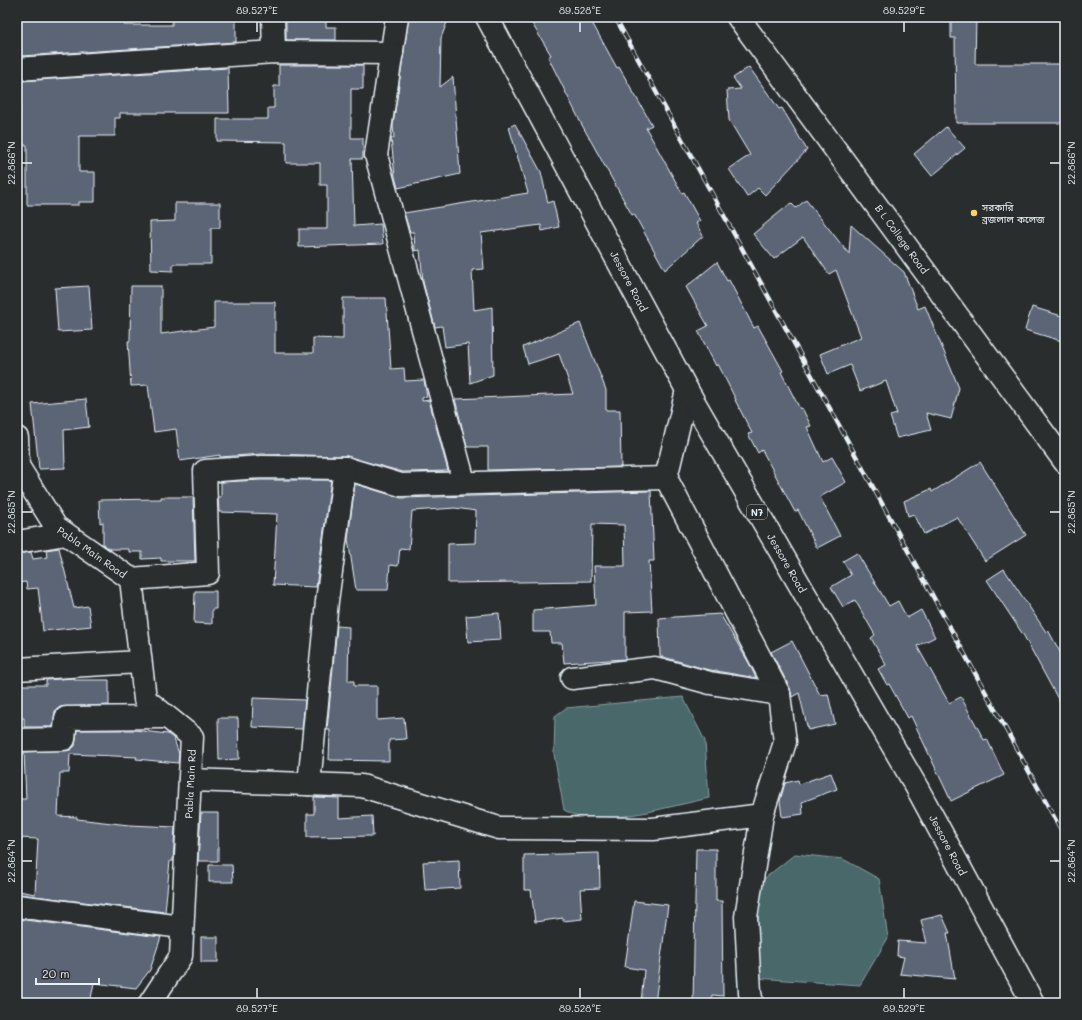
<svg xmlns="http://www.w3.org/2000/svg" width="1082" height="1020" font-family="Mali,'Noto Sans Bengali',sans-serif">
  <rect width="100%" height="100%" fill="#2a2d2e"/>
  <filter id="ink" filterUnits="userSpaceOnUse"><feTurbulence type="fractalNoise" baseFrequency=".025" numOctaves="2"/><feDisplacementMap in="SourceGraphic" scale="8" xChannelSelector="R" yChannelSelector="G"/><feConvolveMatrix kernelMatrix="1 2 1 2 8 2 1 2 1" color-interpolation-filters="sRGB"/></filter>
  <g filter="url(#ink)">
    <g fill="#49676b" stroke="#899ea3">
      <path d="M683,697l22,44 4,57 -61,14 -60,10 -24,-12 -10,-56 1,-38 11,-8z"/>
      <path d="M795,854l48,5 36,20 9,59 -28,47 -104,-7 4,-96z"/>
    </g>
    <g fill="#5b6576" stroke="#e8f1f8">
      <path d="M17,17l107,1v7h48v-8h64v25l-215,14v-8h-4z"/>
      <path d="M286,17h40v10h10v13h-50z"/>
      <path d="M409,17h40l-8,21 -1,49 13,-10 7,97 -62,14 -3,-11 -4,-39h3l-1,-13z"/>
      <path d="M528,17h61l28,51 2,-1 33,58 -6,3 36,65 2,-1 16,29 -4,2 7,13 -38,34 -31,-56 -2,1 -50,-90 -34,-68 3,-2z"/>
      <path d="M951,17h25l-1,47h90v59h-109l-1,-85h-4z"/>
      <path d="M279,65h84v24h-12v49h12v21h-11l2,67 27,-2 2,20 -84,3v-18h28v-44h-7v-22h-34v-21l-69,-1v-22h51v-11h6v-22h5z"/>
      <path d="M749,67l30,42 3,-1 25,42 -42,45 -7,-7 -11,9 -18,-28 21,-14 -21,-35 -2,-30 14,-1 -8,-11z"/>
      <path d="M228,68l1,45h-109v5h-5v18h-36v36h16v30h-16v3h-52v-60h-8l2,-64z"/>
      <path d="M515,124l26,48 7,31 5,-2 6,26 -17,4 -1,-6 -60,8 3,36 -12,1 2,40 18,-3 1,68 -23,8 -2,-39 -23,3 -3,-21 -7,1 -12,-45 -3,-32 -5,1 -1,-19h-4l-6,-19 124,-20 -19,-66z"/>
      <path d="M946,127l19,21 -33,28 -18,-22z"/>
      <path d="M806,200l43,54 2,-29 53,47 14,37 7,-3 34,82 -8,31 -25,-6 5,17 -34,8 -7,-22 7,-2 -11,-33 -26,10 -10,-26 -22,9 -8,-20 41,-17 -25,-67 -7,4 -26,-37 -29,22 -21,-25 38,-31 5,5z"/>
      <path d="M175,203h45v25h-9v36h-38v7l-22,-1 -1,-48 25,-1z"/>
      <path d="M717,262l10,19 2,-1 25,48 4,-2 25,45 -2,1 19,37 2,-1 9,18 -4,1 16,35 9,-5 14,25 -26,15 20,39 -23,12 -19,-38 -3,2 -33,-62 -4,3 -10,-19 4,-1 -17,-33h1l-18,-36 -2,2 -18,-35 10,-5 -22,-39z"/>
      <path d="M89,286l3,44 -34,2 -3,-44z"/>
      <path d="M131,286h30v48l53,-7v-25h61v51h38v-15l30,1v-41h43l5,71 13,-1 1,13 19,-1 3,17 -5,1v3l7,-1 19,71 -45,1 -58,-16 -83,-2 -42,3v-2l-40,6 -4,-32 -22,3 -6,-47 -17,1 -3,-45h2z"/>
      <path d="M1032,307l33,10v25l-40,-12z"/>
      <path d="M580,323l26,67v20h14l1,57 -133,3v-23h-21l-12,-48 118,-5 -14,-40 -31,10 -5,-17z"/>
      <path d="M86,399l3,28 -25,3 1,38 -26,1 -7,-65z"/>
      <path d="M980,462l46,73 -41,26 -28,-44 -33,17 -10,-20 -6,2 -4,-15 27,-12 1,3z"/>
      <path d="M262,480h69l-15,107 -43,-2 4,-71 -58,-2 -1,-15h3v-15z"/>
      <path d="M355,484l46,14 250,-7 3,70h-5l3,50 -27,1v47l-61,4 -2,-20h-11l-1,-11h-17v-22l63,-5 -2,-39h31l-1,-41 -32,-1 -1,57 -143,2v-39l27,-1 1,-32 -21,-3 -43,3 -3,38 -9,-1 -2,18 -8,-1 -2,25h-32l-8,-51z"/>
      <path d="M161,497h32l2,64h-34v-3l-19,1v-7h-13v-3h-19l-7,-4v-23l-3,1 -1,-23 62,-1z"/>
      <path d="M59,548l15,60 14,-2 3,20 -48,5 -5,-43 -11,1 -1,-7 -9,1v-29l14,-2 2,7 14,-2 -1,-7z"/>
      <path d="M857,553l32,53 9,-5 9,17 14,-8 14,27 -18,9 32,57 12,-6 23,43 3,-1 17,36 -53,26 -40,-85 -3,2 -19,-34 -2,1 -9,-16 8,-4 -15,-27 4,-3 -20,-35 -12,7 -12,-20 20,-12 -8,-14z"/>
      <path d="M1004,569l42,63 2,-2 17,31v51l-41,-76 -37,-56z"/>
      <path d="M195,591h21v18h-4v15l-18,-1z"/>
      <path d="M499,613l2,27 -33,2 -2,-26z"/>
      <path d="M720,614l29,49 7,15 -51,-9 -45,-13 -1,-38z"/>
      <path d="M337,626l12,1 -1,54h6v5h23v34l27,-2 2,21 -17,1v21l-60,-1 1,-30h-3z"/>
      <path d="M792,641l28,54 8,-1 7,30 -27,6 -9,-37 -7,4 -2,-9 -19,-36z"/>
      <path d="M74,678v2h35v25l-49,2 -5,4 -2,16h-29v-9h-7v-33h29v-5z"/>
      <path d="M253,698l52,2 -3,29 -50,-2z"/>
      <path d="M218,718h20l1,41 -20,1z"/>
      <path d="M77,730h57l34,4 6,5 5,15 -1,9 -42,-4 1,-2 -67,-3 -1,19h-9l-2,43 19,1v2l52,6 46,2 -2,34h-3l-5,51 -147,-18 1,-3 16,3 3,-55 -19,-1 1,-39h6l-2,-47 46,-2 5,-4z"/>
      <path d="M831,773l6,16 -35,13 1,12 -21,3 -2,-16 5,-18 13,-3 1,4z"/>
      <path d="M314,797l25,1v20l33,-2 1,20 -66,1v-23h7z"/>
      <path d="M201,813h17v48h-20z"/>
      <path d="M696,849h20v52h6l1,95 -11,-1 -1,8h-18z"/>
      <path d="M599,853l1,35 -20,1 2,30 -19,2v-3l-28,4 -4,-32h-7v-35z"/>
      <path d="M459,860l1,28 -35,2 -2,-28z"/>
      <path d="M209,865h23l1,17h-24z"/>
      <path d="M634,901l34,4 -13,98h-14l3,-33 -19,-3z"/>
      <path d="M942,915l8,18h-3l8,46 -55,-5 4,-17 -7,-1 1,-15 29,2 -6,-23z"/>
      <path d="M17,919l144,18 -11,33 -14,18 -42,-5 -4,20h-70l1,-53h-4z"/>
      <rect x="201" y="937" width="17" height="25"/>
    </g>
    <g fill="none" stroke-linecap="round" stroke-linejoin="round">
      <g stroke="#e8f1f8" stroke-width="25">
        <g id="minor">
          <path d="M273,17l1,35"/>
          <path d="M397,17l-21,138 88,327"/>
          <path d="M738,17l327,445"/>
          <path d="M17,69l257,-17 118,1"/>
          <path d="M687,390l-21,88 113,216 6,48 -23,73 -16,102 4,76 2,10"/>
          <path d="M17,438l1,28 38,61 75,52"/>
          <path d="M17,542l49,-8"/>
          <path d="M131,579l77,-6 -3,-102 57,-4 83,1 56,17 265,-7"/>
          <path d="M131,579l14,120 47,38 -11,219 -31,47"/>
          <path d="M17,669l123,-7"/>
          <path d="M572,678l83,-10 55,15 69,11"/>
          <path d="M17,740l47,-1 2,-21 100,-1"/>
          <path d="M190,780l172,6 137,42 154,1 109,-14"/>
          <path d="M309,784l18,-183 18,-133"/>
          <path d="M17,906l165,21"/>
        </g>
      </g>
      <g stroke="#e8f1f8" stroke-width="25">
        <path id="trunk" d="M487,17l200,373 229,396 117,217"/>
      </g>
      <use href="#minor" stroke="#2a2d2e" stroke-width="22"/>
      <use href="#trunk" stroke="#2a2d2e" stroke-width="22"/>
      <g stroke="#e8f1f8" stroke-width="4.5">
        <path id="rail" d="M615,17l450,820"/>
      </g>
      <use href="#rail" stroke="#2a2d2e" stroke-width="3" stroke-dasharray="9" stroke-linecap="butt"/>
    </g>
  </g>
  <path fill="none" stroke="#e8f1f8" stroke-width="1.5" d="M257,22v10M580,22v10M904,22v10M22,163h10M1050,163h10M22,512h10M1050,512h10M22,861h10M1050,861h10M257,988v10M580,988v10M904,988v10"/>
  <circle fill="#ffd166" stroke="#2a2d2e" stroke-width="1.5" cx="974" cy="213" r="4"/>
  <g text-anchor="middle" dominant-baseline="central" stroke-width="3" stroke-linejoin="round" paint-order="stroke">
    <rect fill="#2a2d2e" stroke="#afb6bb" stroke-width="1" x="747" y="505" width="20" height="14" rx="3"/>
    <g font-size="9" font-weight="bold" fill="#e8f1f8">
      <text x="757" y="512">N7</text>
    </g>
    <g font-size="10" fill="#e8f1f8" stroke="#2a2d2e" text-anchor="start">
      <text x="982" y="207">সরকারি<tspan x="982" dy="12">ব্রজলাল কলেজ</tspan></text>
    </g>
    <g font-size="10" fill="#e8f1f8" stroke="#2a2d2e">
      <text transform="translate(902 239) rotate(54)">B L College Road</text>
      <text transform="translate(629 281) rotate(62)">Jessore Road</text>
      <text transform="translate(92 552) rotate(35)">Pabla Main Road</text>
      <text transform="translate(787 563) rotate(60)">Jessore Road</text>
      <text transform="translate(190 784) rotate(-87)">Pabla Main Rd</text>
      <text transform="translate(948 845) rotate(62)">Jessore Road</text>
    </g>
  </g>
  <rect width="1082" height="1020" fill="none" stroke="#2a2d2e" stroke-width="44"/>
  <path d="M36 978v6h63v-6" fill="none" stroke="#e8f1f8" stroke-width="2"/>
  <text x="42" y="978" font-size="12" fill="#e8f1f8" stroke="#2a2d2e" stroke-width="3" paint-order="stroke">20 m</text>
  <rect x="22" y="22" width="1038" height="976" fill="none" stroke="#e8f1f8" stroke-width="1.5"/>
  <g font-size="10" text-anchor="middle" fill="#e8f1f8">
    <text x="257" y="14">89.527°E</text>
    <text x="580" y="14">89.528°E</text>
    <text x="904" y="14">89.529°E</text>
    <text transform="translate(11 163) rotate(-90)" y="4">22.866°N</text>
    <text transform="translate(1071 163) rotate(-90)" y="4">22.866°N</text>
    <text transform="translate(11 512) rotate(-90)" y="4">22.865°N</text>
    <text transform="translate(1071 512) rotate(-90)" y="4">22.865°N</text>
    <text transform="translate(11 861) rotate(-90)" y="4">22.864°N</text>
    <text transform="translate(1071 861) rotate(-90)" y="4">22.864°N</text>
    <text x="257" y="1012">89.527°E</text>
    <text x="580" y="1012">89.528°E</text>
    <text x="904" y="1012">89.529°E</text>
  </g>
</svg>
